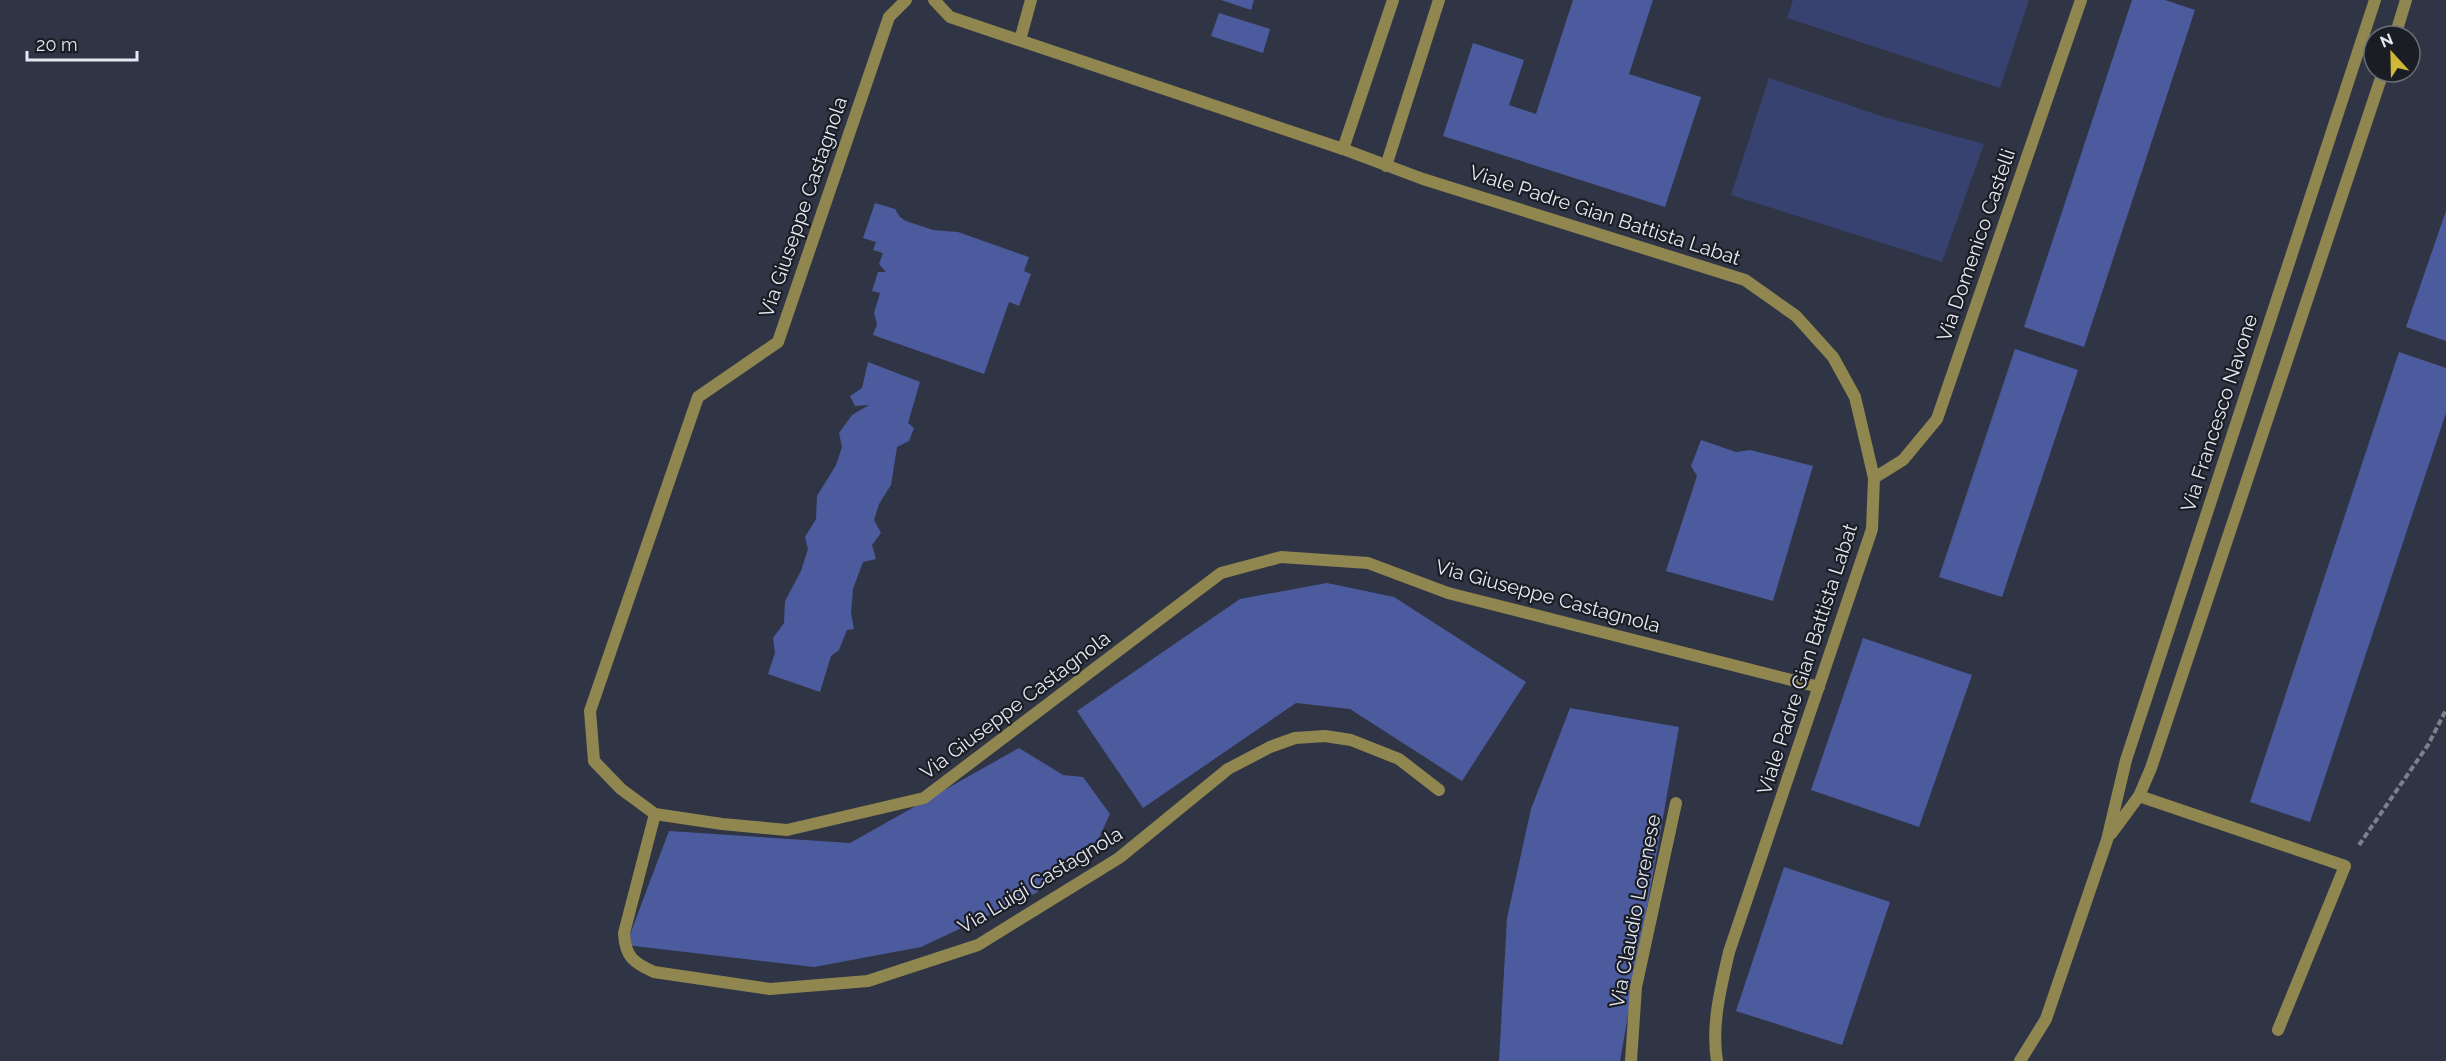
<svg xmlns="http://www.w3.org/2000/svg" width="2446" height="1061" font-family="Raleway,sans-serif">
  <rect width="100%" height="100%" fill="#303545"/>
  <g fill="#374270">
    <path d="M1793,0h236l-29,88 -213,-70z"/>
    <path d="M1769,78l115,39 100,27 -42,118 -211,-67z"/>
  </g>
  <g fill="#4c5b9e">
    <path d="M1221,0h33l-3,10z"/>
    <path d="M1573,0h80l-24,74 72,23 -36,110 -222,-71 30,-93 51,17 -15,45 27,9z"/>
    <path d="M2132,0h33l30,10 -111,337 -60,-20z"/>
    <path d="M1219,13l51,16 -7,24 -52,-17z"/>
    <path d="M875,203l20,6 5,8 6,4 27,9 25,2 71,25 -5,14 7,3 -12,32 -10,-4 -25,72 -111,-39 4,-11 -3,-11 6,-20 -8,-2 6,-19h8l-7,-8 4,-11 -10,-3 3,-8 -13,-4z"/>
    <path d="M2446,211v130l-40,-14z"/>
    <path d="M2015,349l63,21 -76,227 -63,-20z"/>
    <path d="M2399,352l47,16v45l-136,409 -60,-20z"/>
    <path d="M868,362l52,20 -12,41 6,5 -5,13 -12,6 -6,38 -12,19 -5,16 7,13 -9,12 4,14 -13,3 -10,27 -2,24 3,16 -7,1 -8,20 -8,6 -11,36 -52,-18 7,-21 -2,-15 11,-15 1,-22 16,-30 7,-22 -3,-12 11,-18 1,-23 19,-31 6,-18 -3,-14 13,-18 17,-10 -14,1 -5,-10 12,-8z"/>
    <path d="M1701,440l35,12 14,-2 63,16 -40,135 -107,-30 31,-95 -6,-10z"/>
    <path d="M1327,583l67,14 132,85 -64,99 -112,-72 -54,-6 -153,105 -66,-97 163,-112z"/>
    <path d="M1863,638l109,37 -53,152 -108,-37z"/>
    <path d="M1570,708l109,19 -59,334h-121l8,-143 24,-109z"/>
    <path d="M1019,748l44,27 20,2 27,37 -12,26 -62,53 -115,54 -107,20 -188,-22 43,-114 181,12z"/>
    <path d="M1784,867l106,35 -48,143 -106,-34z"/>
  </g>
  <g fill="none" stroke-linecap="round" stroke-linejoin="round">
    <path stroke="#7c808e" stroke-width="4" stroke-dasharray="6 3" stroke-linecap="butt" d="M2359,845l69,-100 18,-35"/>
    <g stroke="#90864f" stroke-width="12">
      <path d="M906,0l-17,17 -111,325 -80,55 -108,314 4,50 27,28 34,25 67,10 65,6 137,-32 297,-225 60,-16 87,6 80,30 371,94"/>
      <path d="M2395,36l11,-36"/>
      <path d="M1020,40l11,-40"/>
      <path d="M1343,149l50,-149"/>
      <path d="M1386,166l53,-166"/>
      <path d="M1874,478l29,-18 34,-41 144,-419"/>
      <path d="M2139,796l206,70 -67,164"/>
      <path d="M655,814l-31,119c1,24 10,30 30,39l116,17 98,-8 110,-36 141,-87 109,-89 42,-22 25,-9 30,-2 26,4 48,19 40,31"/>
      <path d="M2111,834l28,-38 12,-28 232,-696"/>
      <path d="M1631,1061l5,-74 40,-184"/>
      <path d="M2020,1061l26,-42 61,-179 19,-80 249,-760"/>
    </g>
    <path stroke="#90864f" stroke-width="12" d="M934,0l16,17 393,132 80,30 322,101 51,36 37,41 22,40 19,81 -2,51 -143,423c-8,35 -18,73 -12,109"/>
  </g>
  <g text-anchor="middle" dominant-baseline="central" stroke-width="4.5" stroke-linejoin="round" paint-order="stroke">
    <g font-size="20" fill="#e4e8f2" stroke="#1a1d24">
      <text transform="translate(803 207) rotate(-71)">Via Giuseppe Castagnola</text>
      <text transform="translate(1605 215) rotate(18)">Viale Padre Gian Battista Labat</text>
      <text transform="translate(1976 245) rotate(-71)">Via Domenico Castelli</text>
      <text transform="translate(2219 413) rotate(-72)">Via Francesco Navone</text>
      <text transform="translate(1548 596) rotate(15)">Via Giuseppe Castagnola</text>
      <text transform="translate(1807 659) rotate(-72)">Viale Padre Gian Battista Labat</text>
      <text transform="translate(1015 705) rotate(-37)">Via Giuseppe Castagnola</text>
      <text transform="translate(1040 880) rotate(-31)">Via Luigi Castagnola</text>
      <text transform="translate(1635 911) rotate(-79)">Via Claudio Lorenese</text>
    </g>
  </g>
  <g transform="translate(2392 54) rotate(338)"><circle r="28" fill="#1a1d24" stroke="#6b6e76" stroke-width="1.5"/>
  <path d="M0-4.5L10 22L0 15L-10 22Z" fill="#ceb837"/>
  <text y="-9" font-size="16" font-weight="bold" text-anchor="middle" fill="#e4e8f2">N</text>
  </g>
  <path d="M27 51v9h110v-9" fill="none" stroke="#e4e8f2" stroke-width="3"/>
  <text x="36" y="51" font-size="18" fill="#e4e8f2" stroke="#1a1d24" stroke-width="4.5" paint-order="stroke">20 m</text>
</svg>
